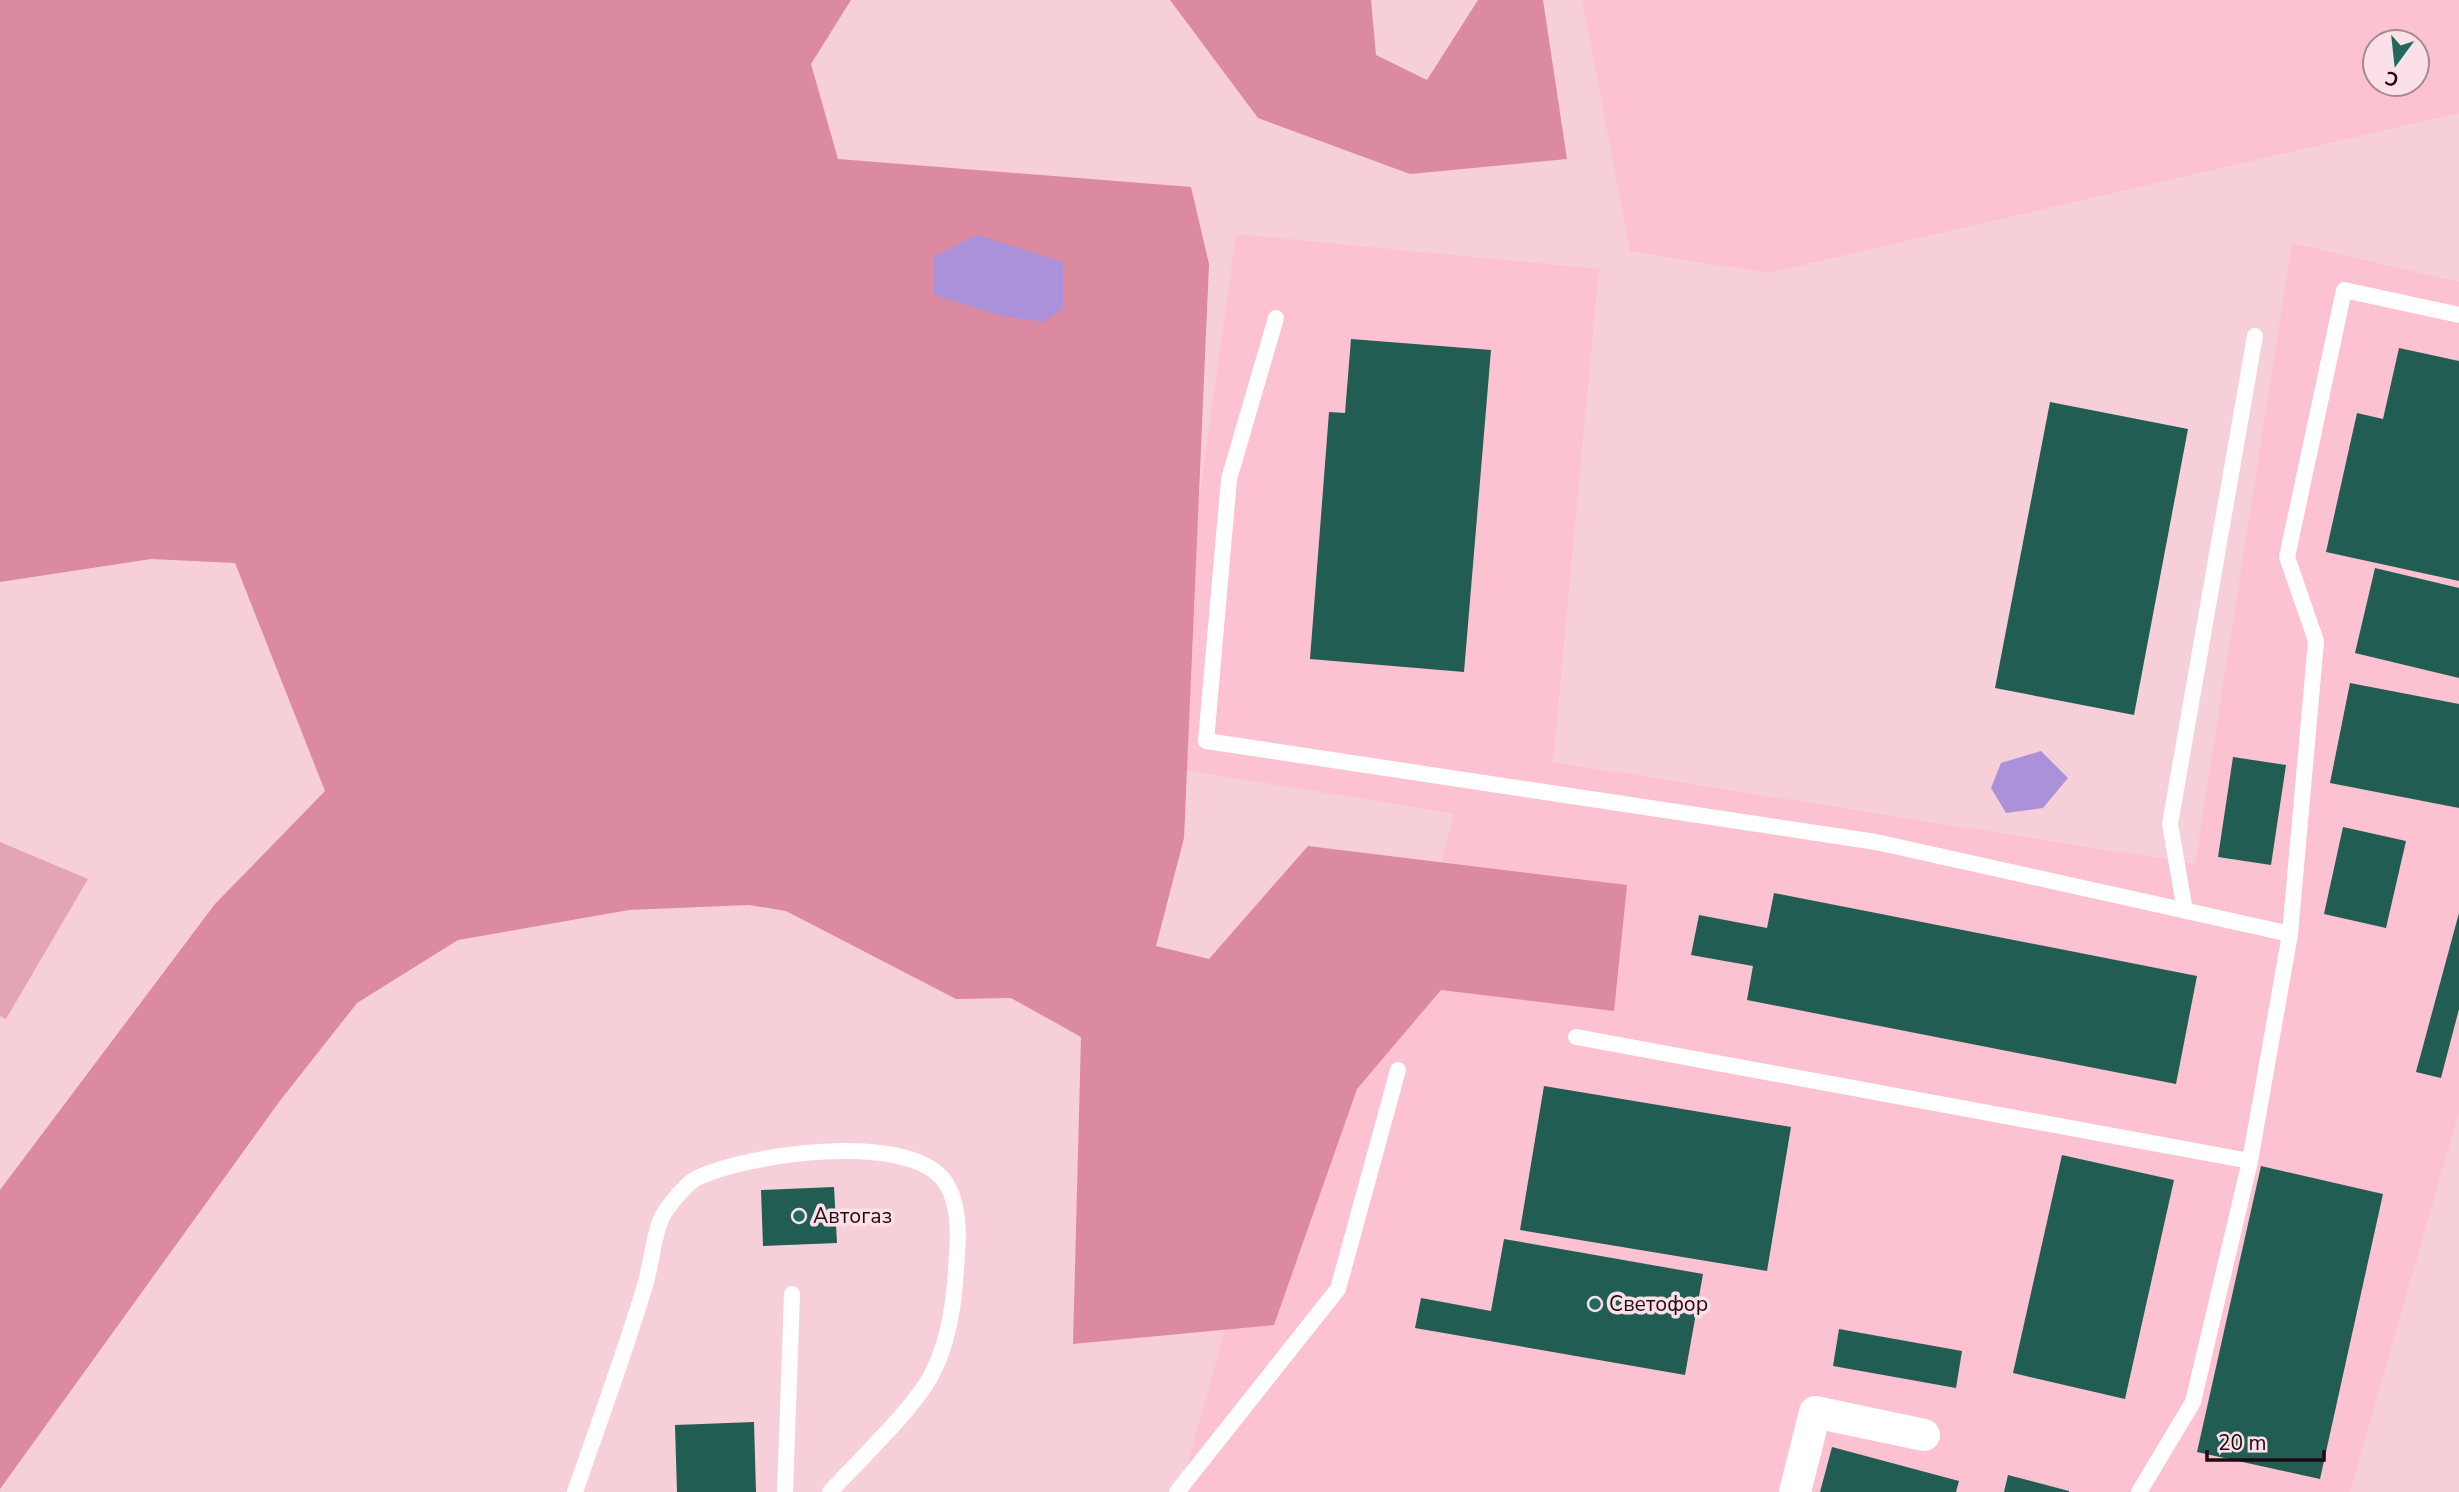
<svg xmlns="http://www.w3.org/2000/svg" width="2459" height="1492" font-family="'Nunito Sans',sans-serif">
  <rect width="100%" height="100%" fill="#f7cfd9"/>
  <g fill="#fcc2d2" fill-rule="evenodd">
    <path d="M1582,0h877v113l-691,160 -138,-22zM2417,42v42h-42v-42z"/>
    <path d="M1236,234l363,35 -46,493 642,102 97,-621 167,39v830l-109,380h-1170l133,-482 84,18 57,-214 -292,-48z"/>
  </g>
  <path fill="#e3a4b6" d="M0,842l88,37 -82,140 -6,-3z"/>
  <g fill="#dc89a2">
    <path d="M0,0h851l-40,64 27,95 353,28 18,77 -25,574 -28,108 53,13 99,-113 319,39 -13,126 -173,-21 -84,99 -83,236 -201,19 8,-307 -70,-39 -55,1 -170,-88 -37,-6 -120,5 -171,30 -101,63 -78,99 -279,387v-299l215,-286 110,-113 -90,-228 -84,-4 -151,23z"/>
    <path d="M1170,0h201l5,55 51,25 51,-80h65l24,159 -157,15 -152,-56z"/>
  </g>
  <g fill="#ab91d9">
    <path d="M977,235l86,27v46l-19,14 -43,-6 -67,-21v-38z"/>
    <path d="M2041,751l27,27 -25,30 -37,5 -15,-25 10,-25z"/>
  </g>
  <g fill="#215d53">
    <path d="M1351,339l140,11 -27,322 -154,-13 19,-247 16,1z"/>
    <path d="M2399,348l60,13v220l-133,-29 31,-139 26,6z"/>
    <path d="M2050,402l138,27 -54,286 -139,-27z"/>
    <path d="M2375,568l84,20v90l-104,-25z"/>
    <path d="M2350,683l109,21v104l-129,-25z"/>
    <path d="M2233,757l53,8 -15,100 -53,-8z"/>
    <path d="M2343,827l63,14 -20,87 -62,-14z"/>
    <path d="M1774,893l423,83 -21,108 -429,-84 6,-34 -62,-11 8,-40 68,13z"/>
    <path d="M2459,913v96l-18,69 -25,-6z"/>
    <path d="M1544,1086l247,41 -24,144 -247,-41z"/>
    <path d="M2062,1155l112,25 -49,219 -112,-26z"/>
    <path d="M2261,1166l122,28 -63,285 -123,-27z"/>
    <path d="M834,1187l3,56 -74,3 -2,-56z"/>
    <path d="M1504,1239l199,35 -18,101 -270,-47 6,-30 70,13z"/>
    <path d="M1839,1329l123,22 -6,37 -123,-22z"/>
    <path d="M754,1422l2,70h-79l-2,-67z"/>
    <path d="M1832,1447l127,34 -3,11h-136z"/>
    <path d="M2008,1475l61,16v1h-65z"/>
  </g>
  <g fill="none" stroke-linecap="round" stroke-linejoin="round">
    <g stroke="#fff" stroke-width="16">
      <path d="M1276,318l-47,161 -23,262 670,101 414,92"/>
      <path d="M2185,911l-15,-87 85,-488"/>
      <path d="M1576,1037l674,124"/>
      <path d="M575,1492c24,-70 50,-139 71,-210 6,-21 7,-47 17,-67 6,-10 25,-34 36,-38 51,-23 202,-45 243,1 17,20 17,52 15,76 -2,40 -6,82 -24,118 -17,35 -75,89 -103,120"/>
      <path d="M785,1492l7,-198"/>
      <path d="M1177,1492l161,-203 60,-219"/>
      <path d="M2139,1492l54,-90 57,-241 40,-227 26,-293 -29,-84 57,-267 115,25"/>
    </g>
    <path stroke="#fff" stroke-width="32" d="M1795,1492l20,-80 109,23"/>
  </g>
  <g fill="#22695d" stroke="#fbe0e7" stroke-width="2.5">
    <circle cx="799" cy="1216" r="7"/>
    <circle cx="1595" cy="1304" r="7"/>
  </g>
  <g text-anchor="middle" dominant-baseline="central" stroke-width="7" stroke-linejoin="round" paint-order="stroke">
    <g font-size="21" fill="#210b13" stroke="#fbe0e7" text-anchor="start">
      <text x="813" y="1216">Автогаз</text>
      <text x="1609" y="1304">Светофор</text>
    </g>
  </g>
  <g transform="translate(2396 63) rotate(195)"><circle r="33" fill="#fbe0e7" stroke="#a48b92" stroke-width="2"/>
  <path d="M0-5L12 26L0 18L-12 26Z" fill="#22695d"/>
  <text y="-10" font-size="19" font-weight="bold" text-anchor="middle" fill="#210b13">С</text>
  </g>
  <path d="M2207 1450v10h117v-10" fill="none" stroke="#210b13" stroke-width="3.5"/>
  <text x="2218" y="1450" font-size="21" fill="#210b13" stroke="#fbe0e7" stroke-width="5" paint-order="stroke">20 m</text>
</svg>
